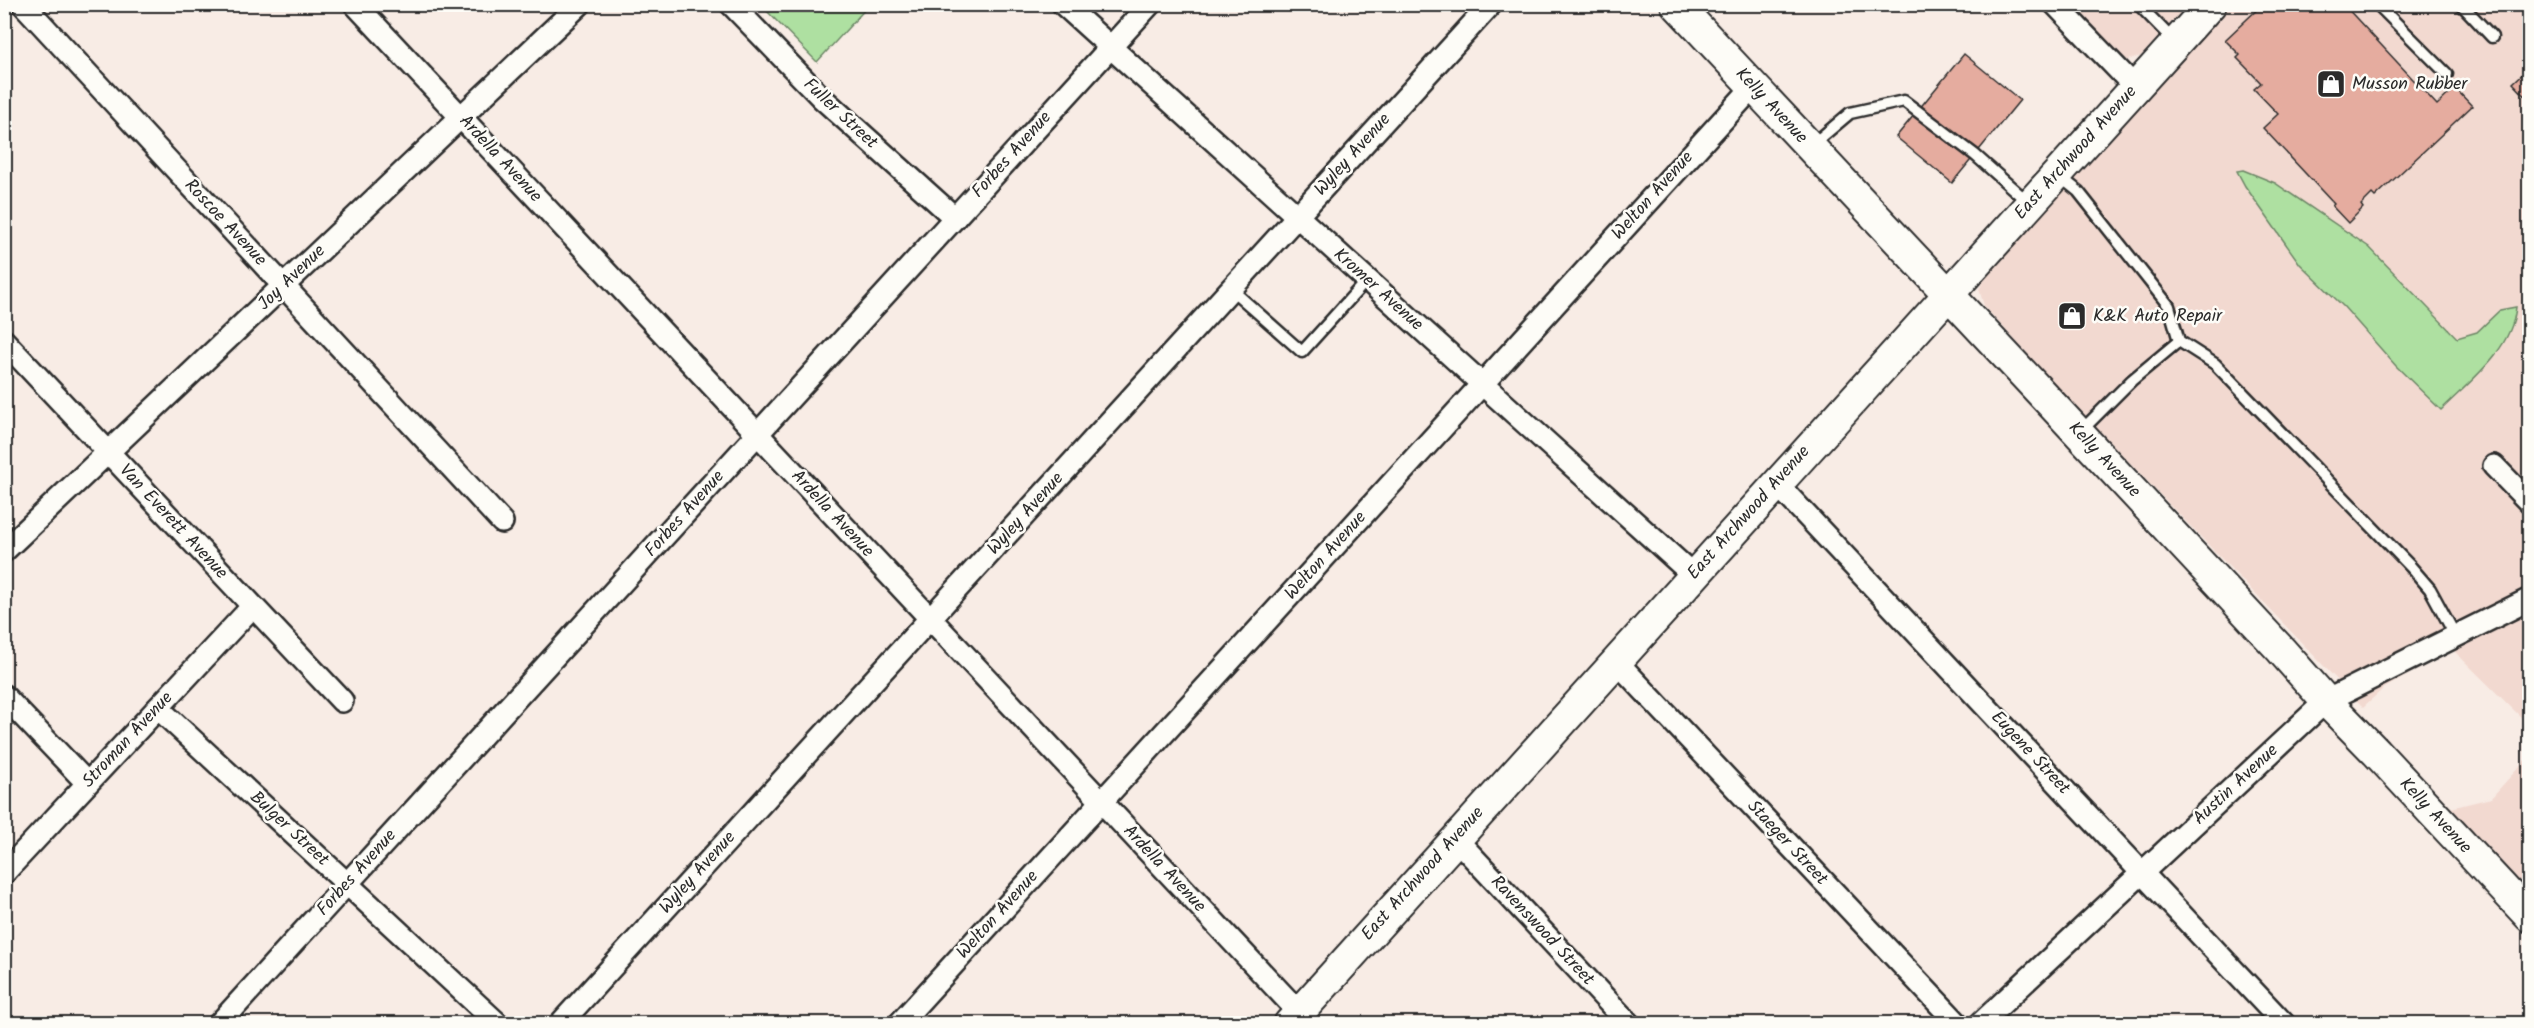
<svg xmlns="http://www.w3.org/2000/svg" width="2534" height="1028" font-family="Kalam,sans-serif">
  <rect width="100%" height="100%" fill="#f8ece5"/>
  <filter id="ink" filterUnits="userSpaceOnUse"><feTurbulence type="fractalNoise" baseFrequency=".0167" numOctaves="2"/><feDisplacementMap in="SourceGraphic" scale="12" xChannelSelector="R" yChannelSelector="G"/><feConvolveMatrix kernelMatrix="1 2 1 2 8 2 1 2 1" color-interpolation-filters="sRGB"/></filter>
  <g filter="url(#ink)">
    <g fill="#f2d9d0">
      <path d="M2068,5h119l-46,51 -13,4 -13,-4z"/>
      <path d="M2232,5h297v720l-77,-76 -69,40 -20,18 -312,-327 -67,-74 -5,-17 9,-16z"/>
      <path d="M2529,756v135l-78,-83 40,-10z"/>
    </g>
    <g fill="#aee0a1" stroke="#6c8666" stroke-width="1.5">
      <path d="M761,5h108l-52,57z"/>
      <path d="M2243,170l32,13 94,64 88,91 20,-6 23,-22 16,-3c-4,43 -46,74 -75,103l-45,-44 -52,-59 -44,-43 -55,-78 -8,-15z"/>
    </g>
    <g fill="#e5ac9f" stroke="#2b2b2b" stroke-width="1.5">
      <path d="M2263,4h80l94,101 18,-17 17,18 -97,91 -3,-3 -11,11 2,3 -15,15 -16,-17 2,-2 -71,-76 15,-14 -24,-25 7,-6 -24,-25 3,-3 -15,-15z"/>
      <path d="M1964,54l56,46 -68,83 -56,-46z"/>
      <path d="M2530,67v34l-17,-18z"/>
    </g>
    <g fill="none" stroke-linecap="round" stroke-linejoin="round">
      <g stroke="#2b2b2b" stroke-width="15">
        <g id="service">
          <path d="M2138,4l36,37"/>
          <path d="M2377,4l70,70"/>
          <path d="M2461,4l31,33"/>
          <path d="M1812,145l38,-32 54,-12 71,54 54,48"/>
          <path d="M2058,175l20,16 91,115 10,35 36,23 196,203 19,22 25,46"/>
          <path d="M1231,289l71,63 65,-72"/>
          <path d="M2080,432l52,-52 47,-39"/>
        </g>
      </g>
      <g stroke="#2b2b2b" stroke-width="26">
        <g id="minor">
          <path d="M23,4l479,518"/>
          <path d="M355,4l953,1018"/>
          <path d="M731,4l91,94 133,120"/>
          <path d="M1063,4l630,571"/>
          <path d="M2055,4l81,84"/>
          <path d="M4,341l338,360"/>
          <path d="M2494,466l36,37"/>
          <path d="M1776,483l508,541"/>
          <path d="M4,551l576,-547"/>
          <path d="M1617,662l341,362"/>
          <path d="M4,696l83,87"/>
          <path d="M158,708l340,316"/>
          <path d="M1455,838l174,186"/>
          <path d="M4,873l248,-266"/>
          <path d="M219,1024l931,-1020"/>
          <path d="M560,1024l931,-1020"/>
          <path d="M899,1024l853,-936"/>
          <path d="M1980,1024l346,-323 204,-102"/>
        </g>
      </g>
      <g stroke="#2b2b2b" stroke-width="34">
        <g id="secondary">
          <path d="M1676,4l368,392 237,254 45,51 50,51 154,165"/>
          <path d="M1289,1024l922,-1020"/>
        </g>
      </g>
      <use href="#service" stroke="#fdfcf7" stroke-width="10"/>
      <use href="#minor" stroke="#fdfcf7" stroke-width="21"/>
      <use href="#secondary" stroke="#fdfcf7" stroke-width="30"/>
    </g>
  </g>
  <defs>
    <g id="shop-square" transform="scale(1.5)"><rect x="-9" y="-9" width="18" height="18" rx="4" fill="#2b2b2b" stroke="#fdfcf7"/><path d="M-5-2.5h2.3a2.7 3.5 0 0 1 5.4 0H5L5.5 6h-11ZM-1.5-2.5h3a1.5 2.3 0 0 0-3 0Z" fill="#fff"/></g>
  </defs>
  <g fill-rule="evenodd">
    <use href="#shop-square" x="2331" y="84"/>
    <use href="#shop-square" x="2072" y="316"/>
  </g>
  <g text-anchor="middle" dominant-baseline="central" stroke-width="5" stroke-linejoin="round" paint-order="stroke">
    <g font-size="18" fill="#2b2b2b" stroke="#fdfcf7" text-anchor="start">
      <text x="2352" y="84">Musson Rubber</text>
      <text x="2093" y="316">K&amp;K Auto Repair</text>
    </g>
    <g font-size="18" fill="#2b2b2b" stroke="#fdfcf7">
      <text transform="translate(1771 106) rotate(47)">Kelly Avenue</text>
      <text transform="translate(840 114) rotate(43)">Fuller Street</text>
      <text transform="translate(2076 153) rotate(-48)">East Archwood Avenue</text>
      <text transform="translate(1012 155) rotate(-48)">Forbes Avenue</text>
      <text transform="translate(1353 155) rotate(-48)">Wyley Avenue</text>
      <text transform="translate(500 159) rotate(47)">Ardella Avenue</text>
      <text transform="translate(1653 196) rotate(-48)">Welton Avenue</text>
      <text transform="translate(225 223) rotate(47)">Roscoe Avenue</text>
      <text transform="translate(292 278) rotate(-44)">Joy Avenue</text>
      <text transform="translate(1378 290) rotate(42)">Kromer Avenue</text>
      <text transform="translate(2104 460) rotate(47)">Kelly Avenue</text>
      <text transform="translate(1749 513) rotate(-48)">East Archwood Avenue</text>
      <text transform="translate(685 514) rotate(-48)">Forbes Avenue</text>
      <text transform="translate(832 514) rotate(47)">Ardella Avenue</text>
      <text transform="translate(1026 514) rotate(-48)">Wyley Avenue</text>
      <text transform="translate(173 522) rotate(47)">Van Everett Avenue</text>
      <text transform="translate(1326 556) rotate(-48)">Welton Avenue</text>
      <text transform="translate(128 740) rotate(-47)">Stroman Avenue</text>
      <text transform="translate(2030 753) rotate(47)">Eugene Street</text>
      <text transform="translate(2236 785) rotate(-43)">Austin Avenue</text>
      <text transform="translate(2435 816) rotate(47)">Kelly Avenue</text>
      <text transform="translate(289 829) rotate(43)">Bulger Street</text>
      <text transform="translate(1787 843) rotate(47)">Staeger Street</text>
      <text transform="translate(1164 869) rotate(47)">Ardella Avenue</text>
      <text transform="translate(357 873) rotate(-48)">Forbes Avenue</text>
      <text transform="translate(698 873) rotate(-48)">Wyley Avenue</text>
      <text transform="translate(1423 874) rotate(-48)">East Archwood Avenue</text>
      <text transform="translate(998 915) rotate(-48)">Welton Avenue</text>
      <text transform="translate(1542 931) rotate(47)">Ravenswood Street</text>
    </g>
  </g>
  <rect width="2534" height="1028" fill="none" stroke="#fdfcf7" stroke-width="24"/>
  <rect x="12" y="12" width="2510" height="1004" fill="none" stroke="#2b2b2b" stroke-width="2" filter="url(#ink)"/>
</svg>
